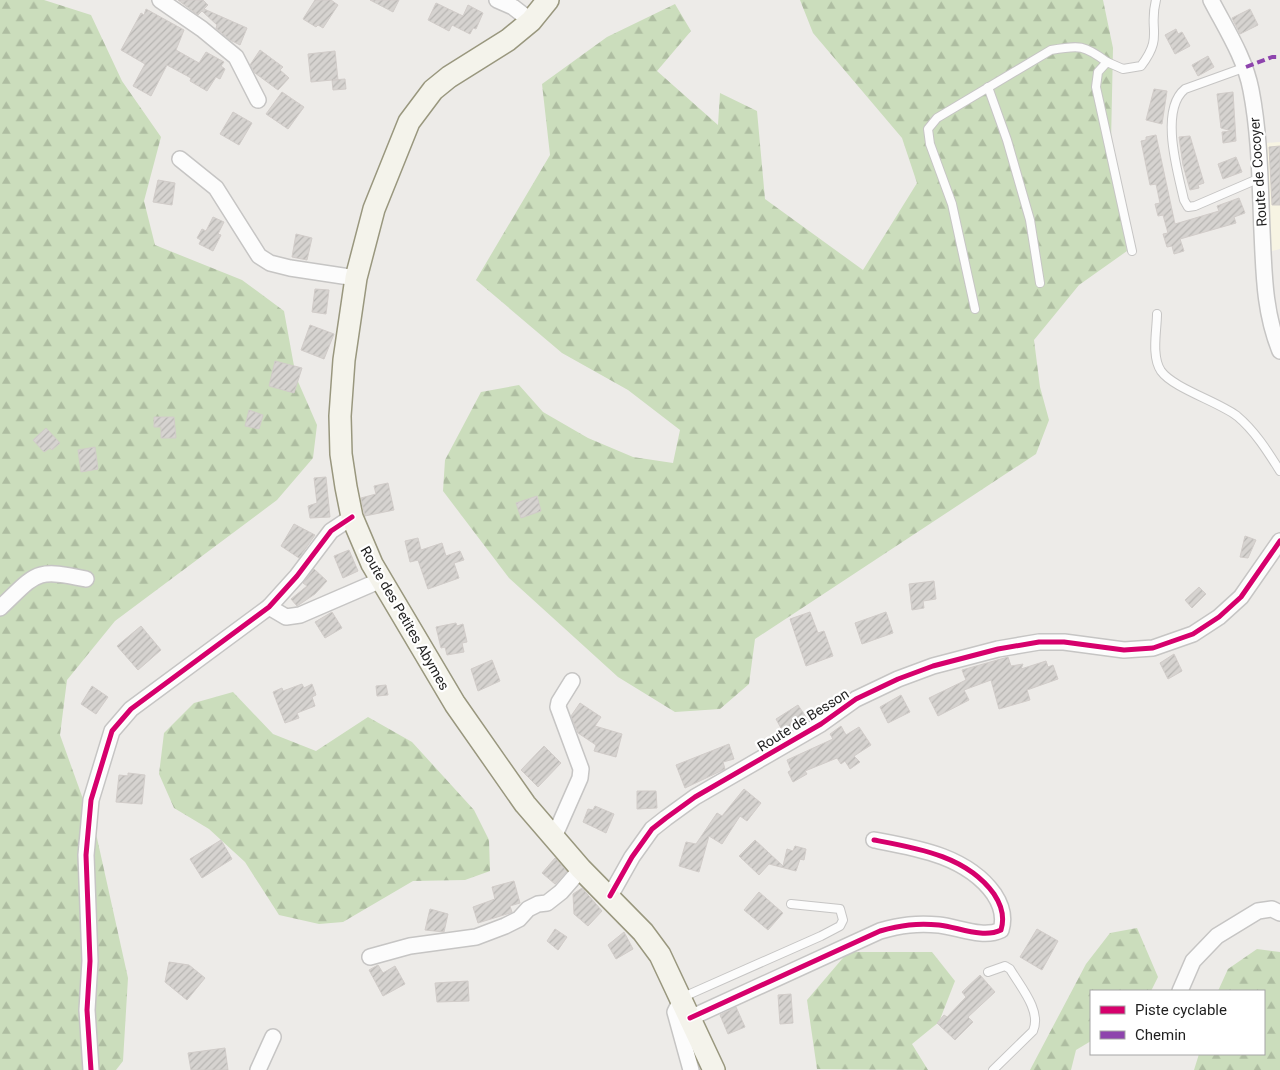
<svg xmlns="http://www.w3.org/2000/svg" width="1280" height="1070" font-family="Roboto,sans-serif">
  <defs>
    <pattern id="forest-firs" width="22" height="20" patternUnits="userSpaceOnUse" patternTransform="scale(1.25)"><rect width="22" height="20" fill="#cbddbc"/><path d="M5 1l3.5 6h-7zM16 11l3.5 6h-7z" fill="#aebda1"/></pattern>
    <pattern id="building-hatch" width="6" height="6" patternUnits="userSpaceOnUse" patternTransform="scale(1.25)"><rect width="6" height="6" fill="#d6d3d0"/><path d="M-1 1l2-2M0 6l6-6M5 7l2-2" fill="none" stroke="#b7b5b2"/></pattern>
  </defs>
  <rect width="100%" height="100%" fill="#edebe8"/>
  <path fill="#f7f4e3" d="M1280,142v107l-12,3 -3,-109z"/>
  <g fill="url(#forest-firs)">
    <path d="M0,0h44l47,15 31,66 39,56 -17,64 11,44 87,35 42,31 12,66 21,48 -4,33 -36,42 -162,121 -48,59 -7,55 37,103 31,140 -5,83 -7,9h-116z"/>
    <path d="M800,0h303l10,48 -2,94 16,109 -48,34 -45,55 6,47 9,33 -13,34 -281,185 -6,45 -29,25 -45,3 -57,-35 -109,-99 -66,-87 2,-31 36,-68 38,-7 24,27 45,26 45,19 40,6 7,-33 -52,-40 -66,-37 -86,-73 74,-125 -8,-71 65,-47 68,-33 16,27 -34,40 61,54 2,-32 37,18 8,88 98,71 54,-87 -15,-45 -89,-105z"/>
    <path d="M233,692l40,42 43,17 52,-34 44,25 62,68 15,30 1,31 -25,9 -52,1 -70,41 -24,2 -40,-9 -34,-53 -36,-33 -35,-21 -15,-34 5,-41 30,-30z"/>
    <path d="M1137,928l21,49 -7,14h-60v50l-15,9 -5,20h-41l56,-106 24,-31z"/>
    <path d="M1257,949l23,3v118h-86l5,-16h65v-63h-46l10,-22z"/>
    <path d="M848,952h84l23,29 -16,41 -27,22 16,26 -111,-1 -10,-69z"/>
  </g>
  <g fill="url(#building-hatch)" stroke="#d1ccc9">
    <path d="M178,0h25l5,5 -4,4 43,19 -7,17 -10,-5 -14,-12 1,-3 -15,-14 -4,4z"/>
    <path d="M315,0h16l7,5 -15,23 -5,-3 -2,2 -13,-8z"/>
    <path d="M370,0h29l-6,12z"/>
    <path d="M436,3l27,13 5,-11 15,8 -7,16 -3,-1 -3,6 -18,-9 -3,6 -21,-11z"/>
    <path d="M146,9l38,21 -8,20 23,13 7,-11 18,10 -3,4 4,3 -5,10 -4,-2 -9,14 -17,-10 1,-3 -24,-13 -16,31 -18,-10 12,-22 -24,-14 20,-37 3,2z"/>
    <path d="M1250,9l8,16 -18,9 -8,-16z"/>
    <path d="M1176,29l2,5 4,-2 8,14 -15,8 -10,-19z"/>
    <path d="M260,50l23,17 -3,3 9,8 -11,12 -23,-17 -5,-8z"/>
    <path d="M335,51l3,29h-5l12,-1 1,10 -13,1 -1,-10 -21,2 -3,-28z"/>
    <path d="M1208,56l6,11 -16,9 -6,-11z"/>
    <path d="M1154,89l13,2 -5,33 -16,-4z"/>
    <path d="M282,92l22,15 -16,22 -22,-15z"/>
    <path d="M1233,92l3,49 -13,2 -1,-11 10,-1 -11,-3 -4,-34z"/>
    <path d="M233,112l19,11 -13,22 -19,-11z"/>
    <path d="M1156,135l19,89 44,-13 -2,-5 22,-8 6,15 -11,4 2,6 -56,16 4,12 -10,3 -2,-8 -5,1 -4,-13 5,-1 -5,-18 -5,1 -3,-12 5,-1 -4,-19 -6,1 -9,-44 5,-1v-3z"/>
    <path d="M1190,136l14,47 -6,2 1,3 -9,2 -7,-25 -4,-28z"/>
    <path d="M1280,146v59h-8l-3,-58z"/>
    <path d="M1236,157l6,15 -19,7 -5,-15z"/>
    <path d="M158,180l17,3 -3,22 -19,-3z"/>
    <path d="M213,217l11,5 -6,12 3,1 -8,16 -14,-7 2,-4 -4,-2 5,-9 4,2z"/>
    <path d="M296,234l16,4 -5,22 -15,-3z"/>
    <path d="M315,289l14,1 -3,24 -14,-2z"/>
    <path d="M310,325l24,9 -10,25 -23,-9z"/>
    <path d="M275,361l27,7 -8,25 -25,-7z"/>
    <path d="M249,410l14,5 -4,14 -14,-3z"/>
    <path d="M154,417h20l2,21h-15v-11h-7z"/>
    <path d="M46,428l14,15 -8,7 -2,-2 -6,4 -11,-12z"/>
    <path d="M95,447l3,22 -17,3 -3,-22z"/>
    <path d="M326,477l4,40 -20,1 -2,-12 9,-3 -3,-25z"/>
    <path d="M388,483l6,27 -29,6 -4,-18 15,-4 -2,-8z"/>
    <path d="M537,496l4,15 -20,7 -5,-15z"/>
    <path d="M294,524l21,11 -16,23 -18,-12z"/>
    <path d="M1245,536l11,4 -8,18 -8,-1z"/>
    <path d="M418,538l3,12 21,-7 4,13 14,-5 4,9 -10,3 5,15 -31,11 -10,-29 -8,2 -5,-21z"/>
    <path d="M349,550l9,21 -15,7 -9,-22z"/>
    <path d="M314,569l13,12 -12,13 -18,12 -6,-7 16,-13 -4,-3z"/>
    <path d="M934,581l2,18 -13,2 1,7 -12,2 -3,-26z"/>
    <path d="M1199,587l7,7 -14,14 -7,-8z"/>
    <path d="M332,612l10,16 -17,10 -10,-16z"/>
    <path d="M810,612l8,21 6,-2 9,25 -27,10 -16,-47z"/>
    <path d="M886,612l7,21 -31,11 -7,-21z"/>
    <path d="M456,623l1,3 6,-2 4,18 -5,1 2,9 -17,3 -2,-8 -4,1 -5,-21z"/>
    <path d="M141,626l20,24 -23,20 -21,-24z"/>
    <path d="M1174,654l8,17 -14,8 -8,-16z"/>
    <path d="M1008,657l3,9 12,-2 -2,5 25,-8 2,6 5,-2 5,14 -31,11 3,10 -31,9 -8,-29 -27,10 5,10 -31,16 -9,-18 37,-18 -4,-10z"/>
    <path d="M492,660l8,21 -22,10 -7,-22z"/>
    <path d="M302,684l2,4 8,-4 4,11 -4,2 3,9 -18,7 2,5 -14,5 -12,-31 9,-4 1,3z"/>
    <path d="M386,685l2,10 -11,1 -1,-10z"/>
    <path d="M92,686l16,11 -12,17 -15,-10z"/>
    <path d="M901,695l9,17 -22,11 -8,-16z"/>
    <path d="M580,703l21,14 -6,9 27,8 -6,23 -22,-6 2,-6 -18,-12 -7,-17z"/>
    <path d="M798,705l10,15 -19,12 -3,-5 -4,3 -6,-11z"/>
    <path d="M841,726l5,9 13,-8 12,18 -17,11 6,6 -10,7 -5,-8 -4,3 -4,-6 -32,13 2,3 -14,8 -5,-10 3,-2 -4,-10 46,-21 -3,-5z"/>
    <path d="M729,744l5,15 -11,3 2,7 -40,19 -9,-23z"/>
    <path d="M544,746l17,17 -23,24 -17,-17z"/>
    <path d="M128,773l17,2 -3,29 -26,-2 3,-27 9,1z"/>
    <path d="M744,789l17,14 -14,18 -7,-5 -18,28 -13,-8 -10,36 -20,-6 7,-24 10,2 21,-31 5,3z"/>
    <path d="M637,791h19l1,17 -20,1z"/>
    <path d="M595,806l19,8 -8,19 -23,-11 5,-13 5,1z"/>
    <path d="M221,840l11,19 -30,19 -12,-19z"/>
    <path d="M755,840l28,26 4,-17 6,2 2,-5 11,3 -2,11 -4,-1 -4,12 -27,-7 -10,11 -20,-19z"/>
    <path d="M555,858l12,13 -12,13 -13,-11z"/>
    <path d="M514,881l6,22 -10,3 2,6 -2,1 -32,10 -5,-16 22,-8 -3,-12z"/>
    <path d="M582,888l20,23 -14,15 -14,-12 -1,-20z"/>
    <path d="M759,892l24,21 -15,17 -24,-20z"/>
    <path d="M430,909l18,5 -4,18 -19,-2z"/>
    <path d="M555,929l12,8 -9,13 -11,-9z"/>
    <path d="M1037,929l21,12 -16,29 -22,-13z"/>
    <path d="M624,932l9,17 -17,10 -8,-14z"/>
    <path d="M169,962l20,3 16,13 -18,22 -22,-18z"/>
    <path d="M378,965l5,8 12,-7 10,18 -22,12 -14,-26z"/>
    <path d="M980,975l15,17 -27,25 5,5 -18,18 -18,-17 7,-8 3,2 19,-20 -4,-5z"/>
    <path d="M468,981l1,20 -32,1 -2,-19z"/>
    <path d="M791,994l2,29 -13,1 -2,-29z"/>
    <path d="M736,1007l9,20 -17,7 -8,-19z"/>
    <path d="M225,1048l3,22h-37l-3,-17z"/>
  </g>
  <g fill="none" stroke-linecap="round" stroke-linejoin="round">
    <g stroke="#c6c5c4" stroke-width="10">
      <g id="service">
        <path d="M1107,62l16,7 18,-3c23,-30 7,-36 15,-66"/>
        <path d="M1246,67l-61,22c-26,21 -7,84 -1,111l4,7 7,-1 65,-28"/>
        <path d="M988,87l19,53 23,80 10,63"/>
        <path d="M975,309l-23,-105 -22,-60 -2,-15 9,-11 114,-68c29,-5 33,-5 56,12l-9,10 -2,15 36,164"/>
        <path d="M1157,314c0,16 -6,42 4,57 12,17 58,31 76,45 18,15 31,36 43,55"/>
        <path d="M988,972l17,-6 5,3c10,17 32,42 23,62l-40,39"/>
        <path d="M681,998l140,-62 19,-10 3,-6 -3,-11 -49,-5"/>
      </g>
    </g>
    <g stroke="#c6c5c4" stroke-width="18">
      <g id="minor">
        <path d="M160,0l42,29 34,28 22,43"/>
        <path d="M497,0l16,7 18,14"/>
        <path d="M1211,0c15,29 34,58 40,90 9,46 9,95 11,141 2,42 2,81 18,120"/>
        <path d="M180,159l36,29 43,68 11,7 20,5 66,10"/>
        <path d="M269,607l17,10 14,-2 81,-35"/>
        <path d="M0,608c37,-35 34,-40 86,-29"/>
        <path d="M554,837l26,-59 1,-9 -23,-62 1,-5 13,-21"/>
        <path d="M610,896l22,-39 20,-28 14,-11 29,-21 126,-73 35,-25 42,-20 35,-13 65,-17 41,-7h25l60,8 29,-2 40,-14 26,-17 22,-20 39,-56"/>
        <path d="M370,957l40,-11 66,-9 29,-11 14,-7 9,-10 10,-5 9,-1 14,-11 20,-23"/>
        <path d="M1180,991l13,-30 24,-25 41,-25 14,-2 8,4"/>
        <path d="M684,1005l-6,1 -3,6 16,58"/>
        <path d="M690,1018l190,-87c21,-6 37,-8 59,-6 19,2 44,14 62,5 4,-13 1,-24 -7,-36 -27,-38 -77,-46 -120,-54"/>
        <path d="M91,1070l-4,-60 3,-49 -4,-106 5,-55 21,-69 19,-22 138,-102 28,-31 34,-45 21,-14"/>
        <path d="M258,1070l15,-33"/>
      </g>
    </g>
    <g stroke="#99977e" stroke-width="24">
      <path id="secondary" d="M548,0l-17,21 -23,19 -59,37 -16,13 -24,32 -35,87 -18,69 -12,82 -4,56 1,38 5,33 6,30 20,47 83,140 70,100 56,65 62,63 17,23 54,115"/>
    </g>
    <use href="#service" stroke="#fcfcfc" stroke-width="8"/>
    <use href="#minor" stroke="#fcfcfc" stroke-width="15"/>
    <use href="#secondary" stroke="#f4f3eb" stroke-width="21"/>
    <path stroke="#8e44ad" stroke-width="4" stroke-dasharray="8 4" stroke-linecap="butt" d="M1246,67l26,-10h8"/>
    <g stroke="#fff" stroke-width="8">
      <g id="cycleway">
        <path d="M610,896l22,-39 20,-28 14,-11 29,-21 126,-73 35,-25 42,-20 35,-13 65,-17 41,-7h25l60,8 29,-2 40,-14 26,-17 22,-20 39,-56"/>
        <path d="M690,1018l190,-87c21,-6 37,-8 59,-6 19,2 44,14 62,5 4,-13 1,-24 -7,-36 -27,-38 -77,-46 -120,-54"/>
        <path d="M91,1070l-4,-60 3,-49 -4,-106 5,-55 21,-69 19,-22 138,-102 28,-31 34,-45 21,-14"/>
      </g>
    </g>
    <use href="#cycleway" stroke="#d6006c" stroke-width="5"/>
  </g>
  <g text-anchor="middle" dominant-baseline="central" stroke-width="4.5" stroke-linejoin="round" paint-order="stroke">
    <g font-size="14" fill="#1f1f1f" stroke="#fff">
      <text transform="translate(1258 172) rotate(-94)">Route de Cocoyer</text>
      <text transform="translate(405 618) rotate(60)">Route des Petites Abymes</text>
      <text transform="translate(803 720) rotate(-32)">Route de Besson</text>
    </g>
  </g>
  <rect x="1090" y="990" width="175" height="65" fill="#ffffff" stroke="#a5a5a5"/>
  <rect x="1100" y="1006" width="25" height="8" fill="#d6006c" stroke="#a5a5a5"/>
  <text x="1135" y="1015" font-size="15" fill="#1f1f1f">Piste cyclable</text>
  <rect x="1100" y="1031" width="25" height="8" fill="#8e44ad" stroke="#a5a5a5"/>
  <text x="1135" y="1040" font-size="15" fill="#1f1f1f">Chemin</text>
</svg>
